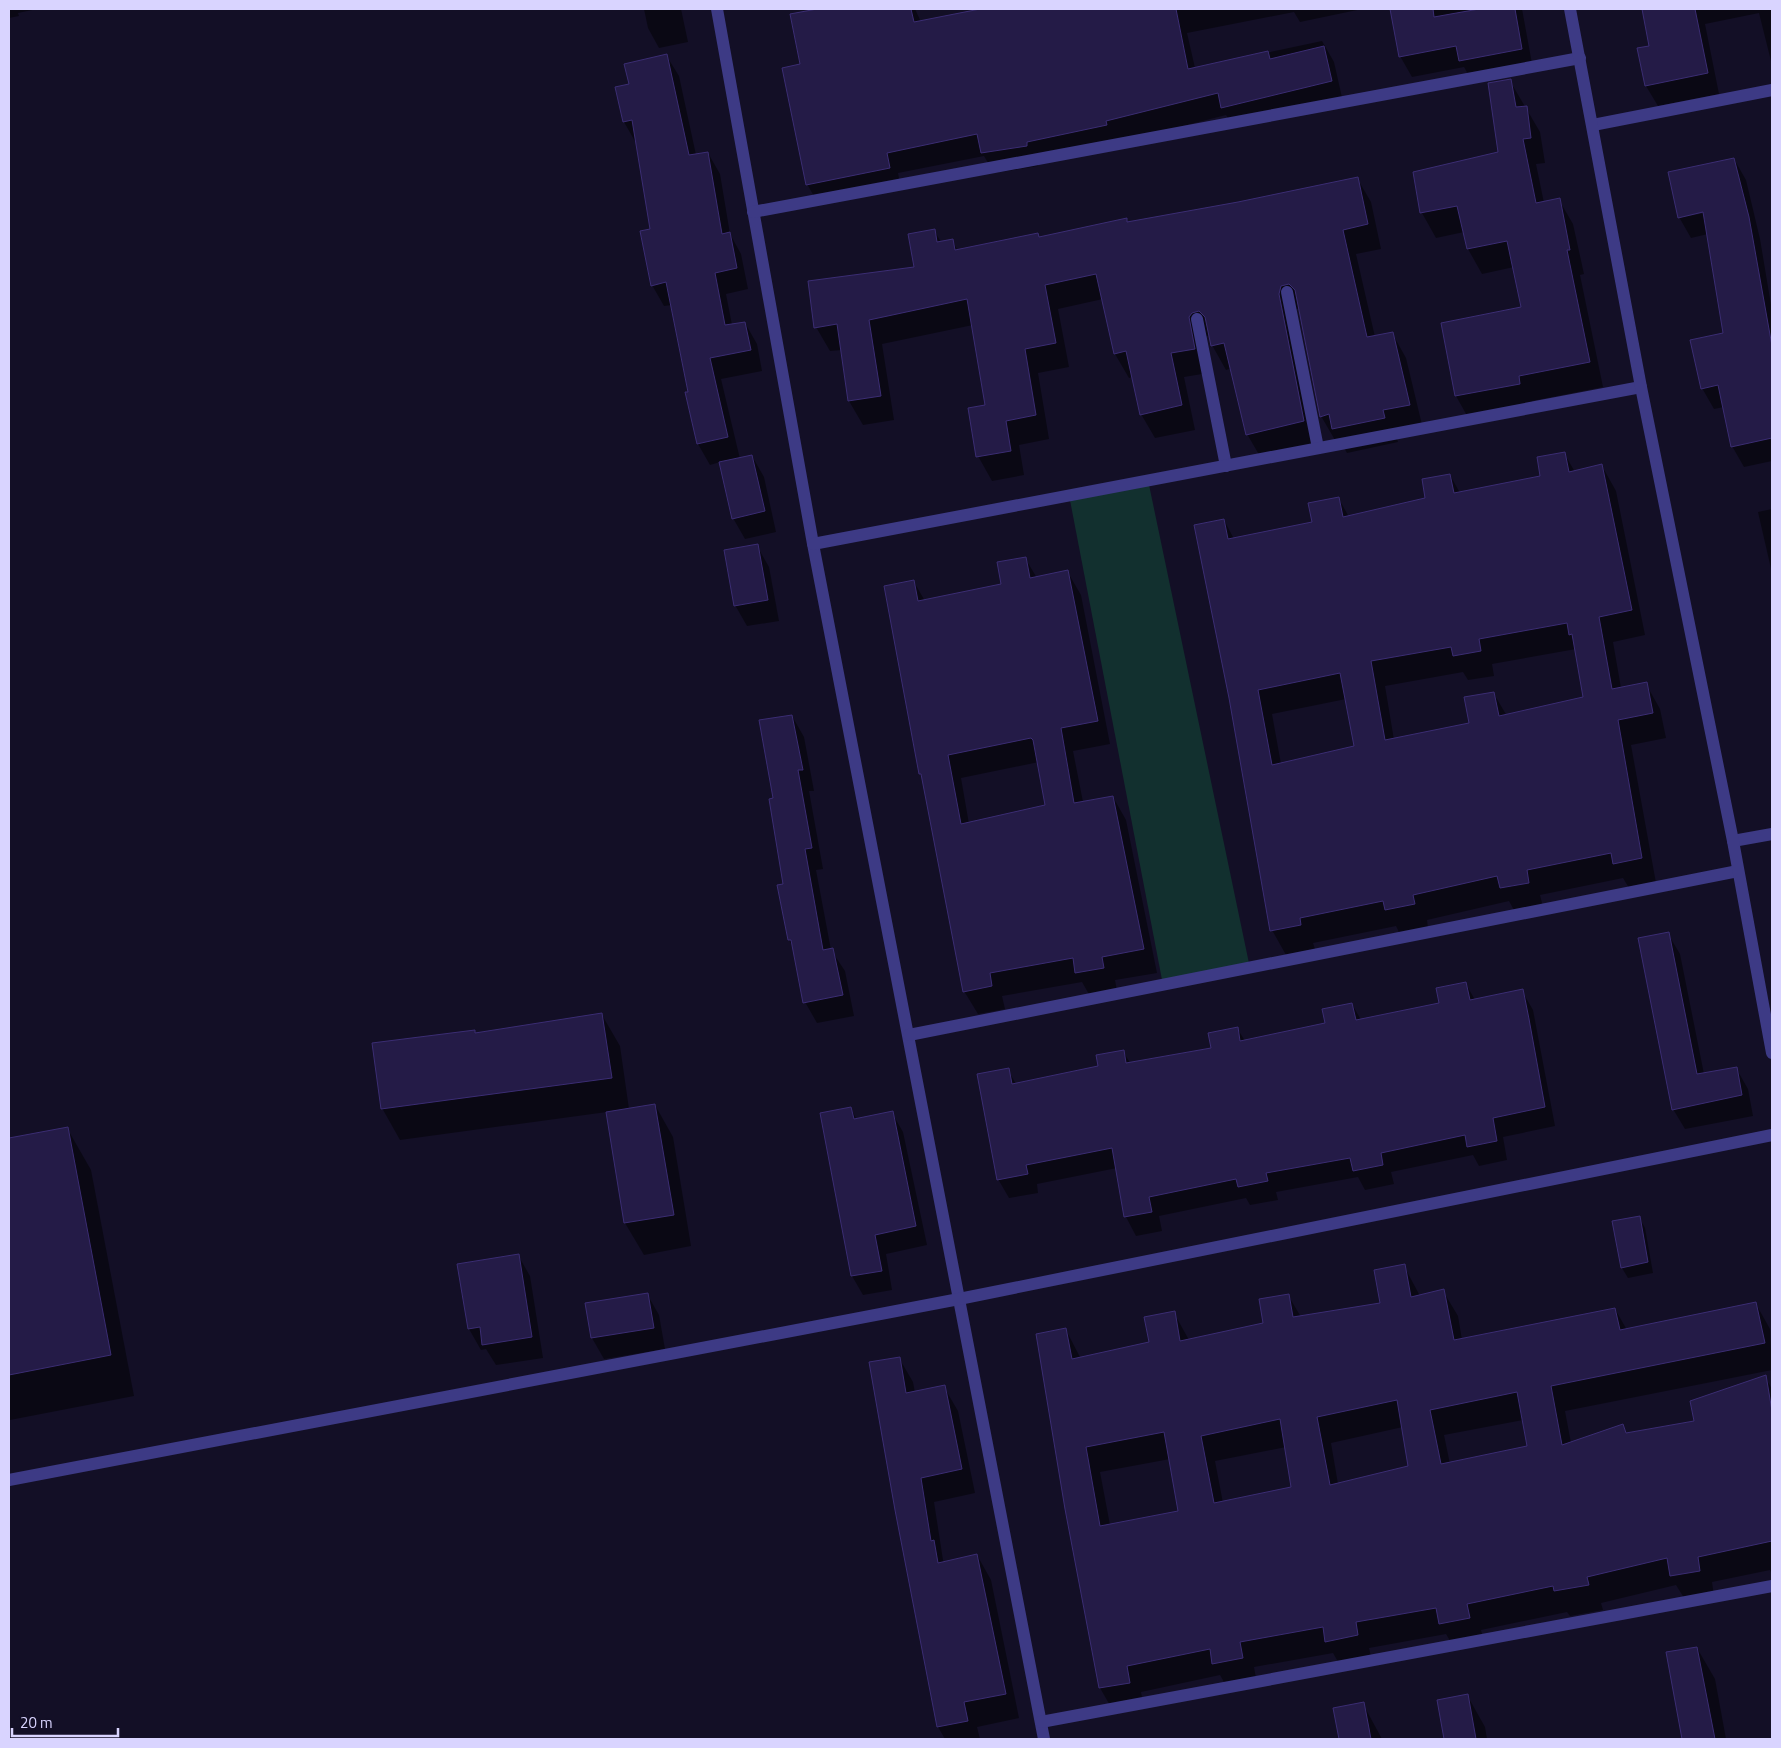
<svg xmlns="http://www.w3.org/2000/svg" width="1781" height="1748" font-family="'Titillium Web',sans-serif">
  <rect width="100%" height="100%" fill="#130f26"/>
  <path fill="#12302f" d="M1148,480l102,488 -87,17 -94,-490z"/>
  <g fill="#0007" fill-rule="evenodd">
    <path d="M9,9h28l-19,4 1,3 -10,2z"/>
    <path d="M644,9h37l7,33 -29,6 -11,-20z"/>
    <path d="M824,9h3l2,4 19,-4h67l6,13 66,-13h375l-62,13 -6,-10 -107,21 8,35 127,-27 12,21 9,40 -109,26 -8,-13 -188,48v3l-44,7 -10,-17 -86,17 3,15 -82,17 -12,-21 -6,-119 -9,-50z"/>
    <path d="M1391,9h131l11,60 -61,12 -8,-14 -52,10 -12,-21z"/>
    <path d="M1643,9h129v56l-13,-52 -54,11 14,70 -61,12 -12,-20 -7,-37 11,-2z"/>
    <path d="M666,55l13,21 17,79 12,-2 12,21 10,60 11,20 7,35 -22,5 6,31 13,-2 12,21 5,27 -41,8 19,80 12,-3 12,21 12,55 -31,7 -12,-21 -13,-56 -10,3 -12,-21 -26,-139 -8,1 -12,-21v-55l-16,-87 -12,-21 -7,-34 14,-3z"/>
    <path d="M1510,81l30,51 5,31 -9,1 8,39 15,-3 14,24 11,50 -4,1 23,112 -71,14 1,7 -63,13 -14,-25 -14,-72 81,-16 -9,-41 -32,7 -14,-25 -4,-17 -28,6 -14,-25 -8,-41 85,-19z"/>
    <path d="M1734,159l12,21 14,59 12,72v150l-28,6 -12,-21 -8,-39 -10,2 -12,-21 22,-54 -16,-100 -17,4 -12,-21zM1709,209v3l-25,5v-2z"/>
    <path d="M1357,178l14,24 10,47 -25,5 19,83 17,-4 14,25 17,71 -27,6 2,7 -51,11 -8,-14 -4,1 -14,-24 -21,-108 -5,2 22,135 -56,13 -14,-24 -15,-66 -6,2 -14,-25 -2,-10 -5,2 3,36 -24,4 11,53 -40,8 -14,-24 -8,-37 -4,1 -14,-24 -12,-55 -45,10 11,58 -31,6 11,66 -30,6 5,30 -32,6 -14,-25 9,-50 -14,-81 -91,19 12,76 -31,5 -14,-24 -7,-51 -12,1 -14,-24 99,-59 19,-38 7,12 11,-2 6,11 80,-17 2,4 86,-19 2,4 110,-20z"/>
    <path d="M1564,453l11,19 27,-6 14,25 29,144 -32,7 8,46 25,-4 14,25 6,29 -35,7 25,138 -27,5 -6,-10 -83,17 3,12 -28,5 -6,-11 -82,19 1,8 -28,6 -4,-8 -83,17 2,6 -29,6 -14,-25 -48,-410 10,19 79,-16 26,-24 10,18 78,-18 23,-24 10,18 82,-16zM1576,649l9,49 -78,18 -13,-22 -23,30 -77,16 -9,-54 78,-14 5,8 26,-4 -2,-12zM1346,699l10,48 -75,17 -9,-50z"/>
    <path d="M1772,509v64l-14,-61z"/>
    <path d="M757,546l12,21 10,54 -32,5 -12,-21z"/>
    <path d="M1025,558l12,20 30,-7 14,24 29,149 -37,7 10,51 30,-5 13,23 31,153 -42,7 2,11 -27,5 -8,-14 -80,14 3,13 -27,5 -14,-23 -41,-211 -3,-6 -6,-192 11,19 78,-16zM1039,762l8,44 -78,18 -8,-46z"/>
    <path d="M792,716l12,21 10,54h-5l14,78 -7,1 15,80 14,21 9,45 -37,7 -12,-21 -11,-53 -5,-9 -14,-141z"/>
    <path d="M1668,934l12,20 24,120 32,-6 12,21 5,27 -68,13 -12,-20z"/>
    <path d="M1466,984l9,16 47,-9 11,19 22,116 -52,11 4,23 -28,6 -6,-11 -82,17 3,12 -29,6 -7,-13 -82,15 2,8 -28,5 -4,-7 -87,18 3,15 -26,5 -10,-19 -9,-49 -80,16 1,9 -29,5 -11,-19 10,-109 8,14 83,-17 24,-16 7,12 82,-14 25,-21 8,13 81,-17 26,-20 9,16 80,-16z"/>
    <path d="M602,1015l18,31 9,63 26,-4 18,32 18,109 -47,9 -19,-32 -18,-111 -207,28 -18,-32 93,-74z"/>
    <path d="M851,1109l6,11 35,-7 11,19 24,113 -41,9 6,36 -29,5 -11,-19 -31,-162z"/>
    <path d="M67,1128l24,42 43,226 -124,24 -1,-280z"/>
    <path d="M1639,1217l6,11 8,45 -25,5 -6,-10z"/>
    <path d="M518,1255l12,21 13,82 -47,7 -10,-16 -5,1 -12,-21 -10,-64z"/>
    <path d="M1404,1266l16,30 23,-5 15,25 4,24 153,-31 12,21 129,-26 14,25 2,41 -207,41 6,32 51,-17 5,8 69,-12 69,-45 7,12v186l-2,-5 -58,12 2,14 -28,5 -10,-16 -75,18 2,7 -33,6 -3,-4 -86,18 3,13 -29,6 -9,-15 -77,14 3,13 -31,6 -8,-14 -79,14 3,17 -29,5 -8,-14 -79,17 3,16 -29,6 -15,-26 -34,-180v-178l15,29 69,-16 24,-30 15,27 75,-16 24,-29 13,22 81,-13zM1523,1420l6,27 -79,17 -6,-29zM1403,1427l7,40 -72,17 -7,-41zM1286,1447l7,41 -70,15 -8,-42zM1170,1459l10,53 -70,13 -10,-53z"/>
    <path d="M647,1294l12,21 6,34 -61,10 -12,-21z"/>
    <path d="M899,1358l14,24 2,11 29,-6 14,24 17,82 -41,9 9,58 2,3 32,-8 14,25 28,138 -42,9 3,12h-35l-7,-12z"/>
    <path d="M1697,1648l18,31 11,60h-42l-17,-86z"/>
    <path d="M1467,1695l18,32 2,12h-42l-7,-38z"/>
    <path d="M1363,1704l19,35h-42l-6,-30z"/>
  </g>
  <g fill="#241b47" stroke="#3b2d73" fill-rule="evenodd">
    <path d="M817,9h94l3,13 66,-13h196l12,60 80,-18 2,8 54,-13 8,35 -111,27 -3,-15 -112,28 1,4 -80,17v4l-46,7 -4,-19 -90,19 3,15 -84,17 -24,-117 18,-4 -10,-50z"/>
    <path d="M1390,9h43l1,8 45,-8h36l7,40 -63,12 -3,-15 -57,11z"/>
    <path d="M1642,9h53l13,64 -63,13 -8,-38 12,-2z"/>
    <path d="M667,54l22,101 19,-3 14,82 8,-2 7,36 -22,5 10,52 20,-3 6,28 -41,8 18,79 -31,7 -12,-52h3l-22,-110 -15,4 -11,-55 10,-2 -18,-109 -9,2 -8,-35 14,-3 -5,-20z"/>
    <path d="M1511,79l5,28 11,-1 4,32 -8,1 13,64 24,-5 10,52h-3l23,112 -71,14 1,8 -65,12 -14,-73 80,-16 -14,-66 -40,8 -10,-43 -37,7 -7,-41 85,-20 -10,-69z"/>
    <path d="M1734,158l15,59 23,129v92l-41,9 -13,-62 -17,4 -11,-49 33,-7 -20,-121 -25,6 -10,-46z"/>
    <path d="M1358,177l10,47 -25,6 24,107 26,-5 17,73 -27,5 2,8 -53,11 -3,-15 -9,3 -25,-127 -6,-6 -8,2 -2,8 25,127 -58,14 -22,-92 -13,3 -6,-29 -6,-6 -7,2 -3,4 6,32 -24,4 11,52 -42,10 -14,-64 -12,3 -18,-80 -51,11 11,58 -31,6 11,66 -30,6 5,30 -35,6 -8,-49 17,-3 -18,-106 -98,21 12,76 -33,5 -11,-77 -23,4 -6,-47 106,-14 -6,-33 27,-5 2,13 16,-3 2,11 83,-17 1,4 88,-19v4l111,-20z"/>
    <path d="M1565,452l4,20 33,-8 30,146 -33,7 13,72 35,-7 6,31 -35,7 24,138 -29,6 -2,-11 -84,17 2,13 -29,5 -3,-12 -84,19 2,9 -30,6 -2,-9 -83,17 1,7 -31,6 -41,-233 -35,-173 30,-6 4,20 84,-17 -4,-19 31,-6 4,20 82,-19 -3,-19 28,-5 4,19 86,-17 -3,-19zM1567,623l2,12 3,-1 11,63 -84,19 -5,-24 -30,5 5,26 -84,17 -14,-79 80,-14 2,9 28,-5 -2,-12zM1340,673l14,73 -82,19 -14,-75z"/>
    <path d="M752,455l13,56 -33,8 -13,-57z"/>
    <path d="M758,544l10,56 -34,6 -10,-56z"/>
    <path d="M1026,557l4,21 38,-8 30,151 -37,7 13,75 39,-7 31,153 -42,8 2,11 -29,5 -2,-15 -83,15 2,13 -29,6 -42,-218h-2l-35,-188 30,-6 4,21 83,-17 -4,-22zM1031,738l2,2 12,65 -84,19 -13,-69z"/>
    <path d="M792,715l11,55h-5l14,78 -7,1 18,101 10,-2 10,47 -40,8 -12,-63h-3l-11,-55 6,-1 -14,-85 4,-1 -14,-78z"/>
    <path d="M1669,932l28,142 40,-7 5,28 -70,15 -34,-172z"/>
    <path d="M1466,982l4,18 53,-11 6,30 16,88 -52,11 4,23 -30,6 -2,-12 -84,18 2,12 -30,6 -3,-13 -84,15 2,8 -30,6 -2,-8 -87,18 3,15 -28,5 -12,-69 -86,17 2,9 -31,6 -20,-106 32,-6 3,16 86,-18 -2,-11 28,-5 2,13 85,-15 -3,-15 30,-6 2,14 85,-18 -3,-14 30,-6 4,17 83,-17 -3,-15z"/>
    <path d="M602,1013l10,65 -231,31 -9,-66 103,-13v3z"/>
    <path d="M655,1104l19,111 -50,8 -18,-111z"/>
    <path d="M851,1107l3,12 39,-8 23,115 -41,9 7,36 -31,5 -31,-163z"/>
    <path d="M68,1127l43,228 -102,20v-237z"/>
    <path d="M1640,1216l8,46 -27,6 -9,-47z"/>
    <path d="M519,1254l13,83 -50,8 -2,-18 -12,2 -11,-65z"/>
    <path d="M1405,1264l6,33 33,-8 10,51 161,-32 5,22 136,-28 9,41 -214,43 11,59 61,-21 3,9 68,-12 -4,-20 76,-26 6,36v130l-74,16 2,14 -30,5 -3,-18 -80,19 2,8 -35,6 -1,-5 -86,18 3,14 -31,6 -3,-16 -80,14 2,13 -33,7 -2,-15 -83,15 3,16 -31,6 -2,-15 -83,17 3,17 -31,5 -34,-179 -29,-175 30,-6 6,31 77,-17 -5,-25 31,-6 5,30 83,-18 -4,-24 30,-5 4,23 87,-14 -6,-33zM1517,1392l10,54 -86,18 -11,-54zM1397,1400l11,66 -78,19 -13,-68zM1280,1419l11,68 -77,16 -13,-67zM1164,1432l14,79 -78,15 -14,-79z"/>
    <path d="M648,1293l6,35 -63,10 -6,-35z"/>
    <path d="M900,1357l6,36 39,-8 17,84 -41,9 10,63 3,-1 4,23 39,-9 29,140 -42,8 4,19 -31,6 -42,-217 -26,-148z"/>
    <path d="M1697,1647l18,92h-33l-16,-87z"/>
    <path d="M1468,1694l8,45h-32l-7,-39z"/>
    <path d="M1364,1702l7,37h-32l-6,-31z"/>
  </g>
  <g fill="none" stroke-linecap="round" stroke-linejoin="round">
    <g stroke="#3d3a85" stroke-width="12">
      <path d="M1287,292l31,156"/>
      <path d="M1197,319l29,147"/>
    </g>
    <g stroke="#3d3a85" stroke-width="12">
      <path d="M717,9l96,535 231,1195"/>
      <path d="M1593,125l179,-35"/>
      <path d="M753,212l827,-154"/>
      <path d="M813,544l828,-157"/>
      <path d="M1733,841l39,-7"/>
      <path d="M909,1035l829,-164"/>
      <path d="M1041,1722l731,-136"/>
    </g>
    <g stroke="#3d3a85" stroke-width="12">
      <path d="M1570,9l71,378 92,454 39,212"/>
      <path d="M9,1480l950,-181 813,-164"/>
    </g>
  </g>
  <rect width="1781" height="1748" fill="none" stroke="#d9d4ff" stroke-width="20"/>
  <path d="M12 1728v8h106v-8" fill="none" stroke="#d9d4ff" stroke-width="2.5"/>
  <text x="20" y="1728" font-size="15" fill="#d9d4ff" stroke="#130f26" stroke-width="4" paint-order="stroke">20 m</text>
</svg>
